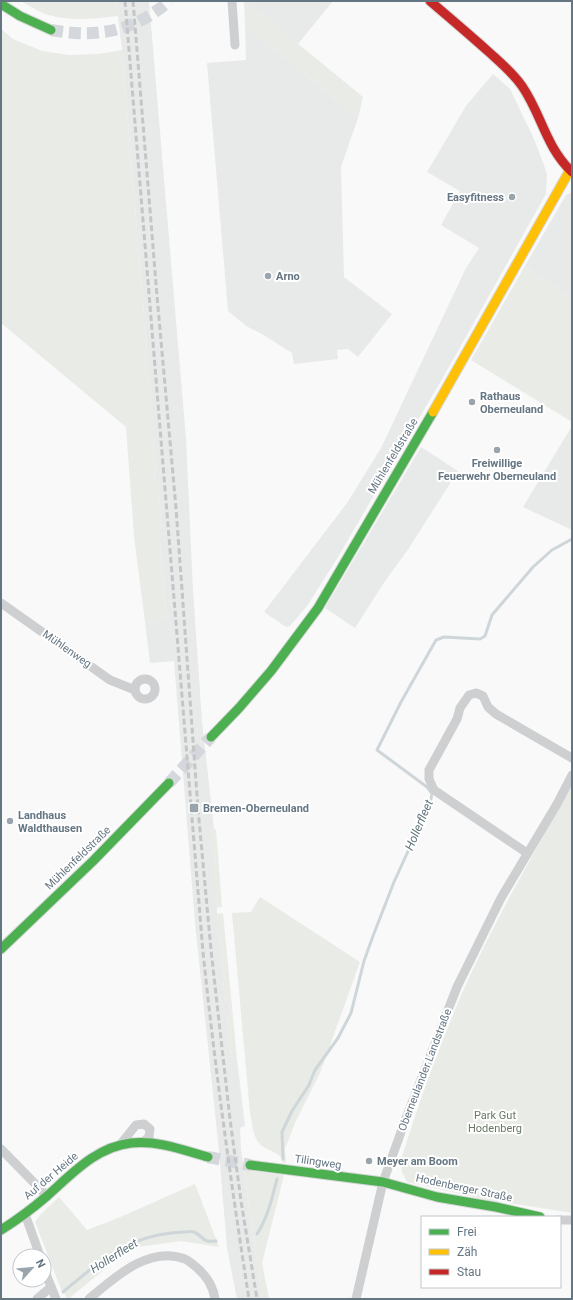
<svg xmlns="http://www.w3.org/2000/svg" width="573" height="1300" font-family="Roboto,sans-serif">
  <rect width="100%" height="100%" fill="#f9f9f9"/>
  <g fill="#e8e9e9">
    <path d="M116,1h33l37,438 7,151 9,131 12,108h-4l1,25h3l1,10 -2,1 12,138h4l2,14h-4l4,42h6l8,67 -5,2 1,21 21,150h-25l-10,-51 -8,-97 -24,-228 -21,-262 -24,2 -5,-41 22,-2 -8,-90h3l-4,-49h-3l-1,-11 3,-1 -5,-57 -7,-88h-2l-1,-10 2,-1 -22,-263z"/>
    <path d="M246,1h87l-35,43z"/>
    <path d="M245,25l113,93 -17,49 3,110 48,37 -34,43 -10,-8 -11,1 1,9 -44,5 -2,-11 -30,-19 -16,-8 -18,-15 -21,-248 39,-3z"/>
    <path d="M493,74l17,15 24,50 10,26 3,10 -1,19 -101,180 -110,188 -28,44 -17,20 -4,1 -22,-15 83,-109 34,-55 85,-180 13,-20 -38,-23 19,-34 -33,-19 39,-66z"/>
    <path d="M572,192v106l-47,-32 41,-71z"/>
    <path d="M572,426v104l-49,-23z"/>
    <path d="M421,447l37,24 -49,77 -26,36 -28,44 -30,-20z"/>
  </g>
  <g fill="#e8ebe6">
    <path d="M21,1h95l2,15c-25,3 -51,6 -75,-3 -7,-3 -15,-8 -22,-12z"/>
    <path d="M244,1h2l117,96 -5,21 -113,-93z"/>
    <path d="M1,29l12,10 29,12 27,4 30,-1 23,-4 22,264h-2l1,9 2,1 12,145 -3,1 1,10 3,1 4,49h-3l8,90 -22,2 -11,-86 -8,-109 -125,-104z"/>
    <path d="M525,266l47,32v124l-101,-62z"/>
    <path d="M572,784v429l-88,-14 -77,-17 -5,-10 -1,-12c21,-67 45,-134 75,-197 29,-61 64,-120 96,-179z"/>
    <path d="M209,829h7l6,78 -6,1 -4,-44h3l-1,-10h-3z"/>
    <path d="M260,897l100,65 -40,111 -25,50 -10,26 1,14 -4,-1 -1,-5c-5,-4 -9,-6 -14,-8 -15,-7 -14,-23 -17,-36l-18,-200 19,-1z"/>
    <path d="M223,913l14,146h-6l-4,-42 4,-1 -2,-13h-4l-8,-89z"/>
    <path d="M244,1170l40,5 -22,88 7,36h-7z"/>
    <path d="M195,1184l24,63 -38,-6 -43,6 -28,18 -42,34 -7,-10 -26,-67 5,-7 19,-18 28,33 31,-12z"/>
  </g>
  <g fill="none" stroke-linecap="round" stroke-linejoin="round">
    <g stroke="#ced6d9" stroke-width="3">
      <path d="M283,1159l-1,-27 10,-21 17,-26 6,-15 23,-32 13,-25 13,-52 9,-25 21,-54 36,-79 2,-9 -5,-7 -50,-37 24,-48 35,-62 8,-3 36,2 5,-3 7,-21 41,-48 19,-17 20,-11"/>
      <path d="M257,1234c11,-17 15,-36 20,-55"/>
      <path d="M63,1292c41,-34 66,-58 122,-60 2,0 7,-1 9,0 10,4 7,11 22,9"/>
    </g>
    <g stroke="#d4d8dc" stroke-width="12" stroke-dasharray="12 6" stroke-linecap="butt">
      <path d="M51,30c45,8 83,2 118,-29"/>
      <path d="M169,783l42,-46"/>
      <path d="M208,1157l42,8"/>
    </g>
    <g stroke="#d5d6d7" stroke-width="11">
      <g id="fast">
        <path d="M1,4l19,12 31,14"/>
        <path d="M211,737l28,-29 32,-37 47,-63 115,-196"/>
        <path d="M1,949l92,-88 76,-78"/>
        <path d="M250,1165l133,17 54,15 59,10 44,10"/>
        <path d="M1,1230c16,-10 32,-22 46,-34 25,-22 49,-49 84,-53 26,-3 52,7 77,14"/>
      </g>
    </g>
    <g stroke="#d5d6d7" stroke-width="11">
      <path id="slow" d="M433,412l137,-242"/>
    </g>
    <g stroke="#d5d6d7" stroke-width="11">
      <path id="jam" d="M430,1c20,17 40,34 60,52 11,10 23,20 32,33 20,29 23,60 50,86"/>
    </g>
    <g stroke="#cecfd0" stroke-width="9">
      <path d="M232,1l3,44"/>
      <path d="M1,603l109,77 25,10"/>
      <circle cx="145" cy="689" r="10"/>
      <path d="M527,853l-93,-63 -5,-11v-9l28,-51 3,-11 9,-13 7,-2 7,3 5,11 8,7 76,44"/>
      <path d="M119,1146l17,-21 8,-1 6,5 -1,8 -7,6"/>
      <path d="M1,1149l46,47"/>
      <path d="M25,1214l15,42"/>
      <path d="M560,1220h12"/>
      <path d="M44,1269l12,30"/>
      <path d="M37,1299l14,-12"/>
      <path d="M89,1299c25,-21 60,-54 96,-40 3,1 7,5 10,7 11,9 18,19 20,33"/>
      <path d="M356,1299l27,-117 22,-61 52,-134 44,-89 56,-94 15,-29"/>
    </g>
    <use href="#fast" stroke="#4caf50" stroke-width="9"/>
    <use href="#slow" stroke="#ffc107" stroke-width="9"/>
    <use href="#jam" stroke="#c62828" stroke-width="9"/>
    <g stroke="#c3c5c6" stroke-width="3" stroke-dasharray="6 3" stroke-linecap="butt">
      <path d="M125,1l78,951c12,116 28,232 46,347"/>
      <path d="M133,1l24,295 19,212 22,301 13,141 19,169 11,82 16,98"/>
    </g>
  </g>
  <g fill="#99a4ac" stroke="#fff" stroke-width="1.5">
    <circle cx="512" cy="197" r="4"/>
    <circle cx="268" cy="276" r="4"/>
    <circle cx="472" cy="402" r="4"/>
    <circle cx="497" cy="450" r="4"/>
    <rect x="189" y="803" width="10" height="10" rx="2"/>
    <circle cx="10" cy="821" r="4"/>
    <circle cx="369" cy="1161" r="4"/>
  </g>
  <g text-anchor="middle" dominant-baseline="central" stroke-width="4" stroke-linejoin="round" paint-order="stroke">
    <g font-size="11" font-weight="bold" fill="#657683" stroke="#fff" text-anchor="start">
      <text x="504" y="197" text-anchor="end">Easyfitness</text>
      <text x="276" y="276">Arno</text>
      <text x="480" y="396">Rathaus<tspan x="480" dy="13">Oberneuland</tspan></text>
      <text x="497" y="463" text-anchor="middle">Freiwillige<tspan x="497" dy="13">Feuerwehr Oberneuland</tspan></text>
      <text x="203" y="808">Bremen-Oberneuland</text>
      <text x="18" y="815">Landhaus<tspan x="18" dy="13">Waldthausen</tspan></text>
      <text x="377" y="1161">Meyer am Boom</text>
    </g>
    <g font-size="11" fill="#657683" stroke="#fff">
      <text transform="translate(393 456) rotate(-59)">Mühlenfeldstraße</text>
      <text transform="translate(67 649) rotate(35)">Mühlenweg</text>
      <text transform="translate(78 858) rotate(-44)">Mühlenfeldstraße</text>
      <text transform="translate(425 1070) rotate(-69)">Oberneulander Landstraße</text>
      <text transform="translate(318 1162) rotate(8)">Tilingweg</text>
      <text transform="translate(51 1176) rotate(-40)">Auf der Heide</text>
      <text transform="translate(464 1188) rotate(12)">Hodenberger Straße</text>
    </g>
    <g font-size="11" fill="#687a64" stroke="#fff">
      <text x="495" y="1115">Park Gut<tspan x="495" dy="13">Hodenberg</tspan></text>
    </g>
    <g font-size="12" font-style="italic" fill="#60757c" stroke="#fff">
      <text transform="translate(419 825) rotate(-67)">Hollerfleet</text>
      <text transform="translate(114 1256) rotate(-32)">Hollerfleet</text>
    </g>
  </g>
  <rect width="573" height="1300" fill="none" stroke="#657683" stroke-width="4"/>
  <rect x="421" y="1216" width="140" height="72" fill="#ffffff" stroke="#c1c8cd"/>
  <rect x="429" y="1229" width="20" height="6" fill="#4caf50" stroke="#c1c8cd"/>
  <text x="457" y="1236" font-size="12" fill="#657683">Frei</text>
  <rect x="429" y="1249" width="20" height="6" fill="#ffc107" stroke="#c1c8cd"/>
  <text x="457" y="1256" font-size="12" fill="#657683">Zäh</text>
  <rect x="429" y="1269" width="20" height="6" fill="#c62828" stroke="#c1c8cd"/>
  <text x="457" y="1276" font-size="12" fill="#657683">Stau</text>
  <g transform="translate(32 1268) rotate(63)"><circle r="19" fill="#ffffff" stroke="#c1c8cd"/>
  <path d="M0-3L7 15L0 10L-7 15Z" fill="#99a4ac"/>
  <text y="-6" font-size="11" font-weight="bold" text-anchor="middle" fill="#657683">N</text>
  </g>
</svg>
